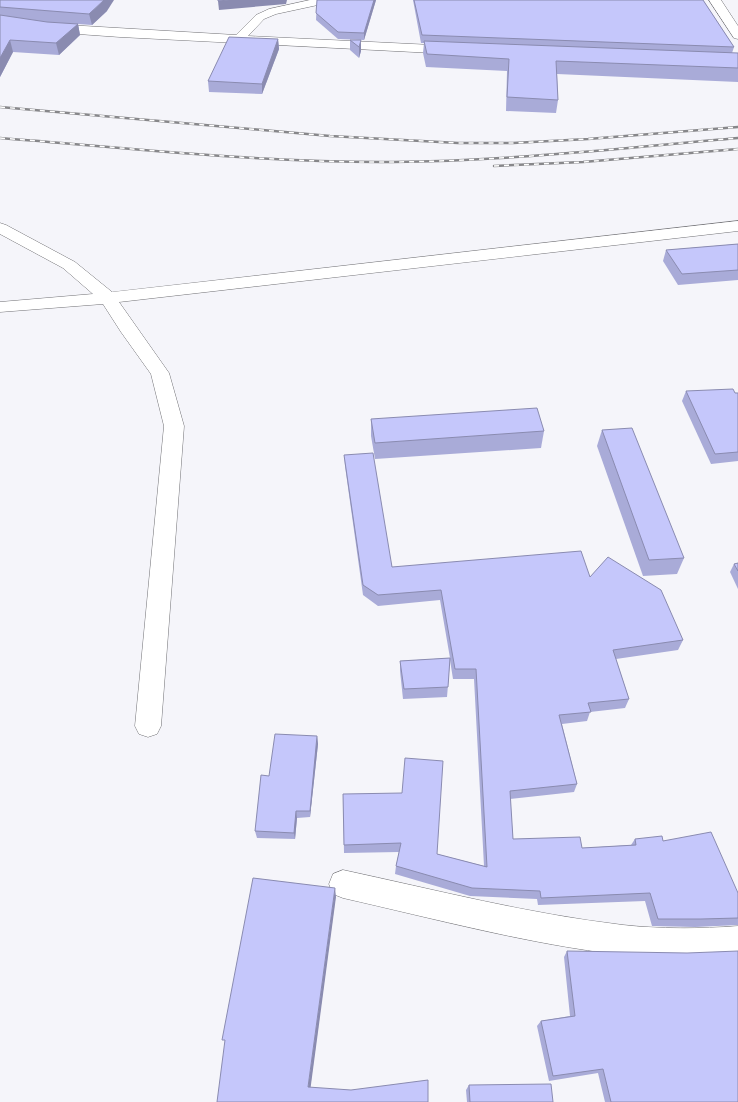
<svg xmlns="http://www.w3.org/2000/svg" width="738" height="1102" font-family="'Golos Text',sans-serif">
  <rect width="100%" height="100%" fill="#f5f5fa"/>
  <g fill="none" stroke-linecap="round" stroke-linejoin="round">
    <g stroke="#717175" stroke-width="1">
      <g id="minor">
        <path d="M310,0h23l-6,3 -51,11 -12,5 -16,17 205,10 4,1 2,3 -2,3 -4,1 -333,-17 -70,-5 -50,-7v-6l50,5 186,11 20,-20 13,-6z"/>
        <path d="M709,0h12l17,26v13l-4,-1z"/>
        <path d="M738,221v10l-619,71 50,71 15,53 -23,300 -4,8 -9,3 -9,-3 -4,-8 29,-300 -13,-52 -30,-42 -18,-28 -103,8v-10l93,-8 -30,-26 -63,-34v-11l6,2 69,37 37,30z"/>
        <path d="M343,870c93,20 186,44 280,55 36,4 78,4 115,1v30c-36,2 -79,3 -115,-1 -95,-11 -187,-36 -280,-57l-10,-4 -4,-10 4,-10z"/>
      </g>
    </g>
    <use href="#minor" fill="#fff" fill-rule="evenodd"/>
    <g stroke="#87878a" stroke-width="2.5">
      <g id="rail">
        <path d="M0,107l330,29 128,7h55l75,-4 150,-12"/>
        <path d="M0,138c131,10 262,25 393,24 115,-1 230,-14 345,-24"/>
        <path d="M494,166l89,-4 155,-13"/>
      </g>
    </g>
    <use href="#rail" stroke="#fff" stroke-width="1.5" stroke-dasharray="5" stroke-linecap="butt"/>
  </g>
  <g fill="#a9abd8">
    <path d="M0,0l107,11 -15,14 -14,-1 2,11 -21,20 -46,-3 -13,25z"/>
    <path d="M317,0h59l-12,40 -26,-1 -22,-19z"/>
    <path d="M413,0h290l31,47 -2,6h6v29l-181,-8 1,26 -2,13 -50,-2 1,-40 -81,-4 -3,-14 1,-10h-3z"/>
    <path d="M278,39l1,10 -17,45 -53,-2 -1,-11z"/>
    <path d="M350,40h11v11l-2,7 -9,-8z"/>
    <path d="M738,244v36l-60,5 -15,-24 3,-11z"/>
    <path d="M686,391l52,2v68l-27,3 -29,-63z"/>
    <path d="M371,419l173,12 -3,17 -166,11 -4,-23z"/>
    <path d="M602,430l82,128 -7,16 -34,2 -46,-130z"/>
    <path d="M344,455l48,112 198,10 93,63 -5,10 -62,9 13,40 -4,9 -35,4 -3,9 -25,3 15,60 -3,8 -64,7 3,40 69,9 49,-3 4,-6 28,2 75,52v32l-43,2 -43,-1 -7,-25 -107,4 -1,-6 -67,-3 -75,-22 1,-8 3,-14 -55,1 -1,-59 94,60 47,12 -10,-187h-21l-3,-19 -3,37 -44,2 -3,-28v-10l50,-3 -10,-58 -62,6 -15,-11 -18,-129z"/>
    <path d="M738,563v26l-8,-17 4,-8z"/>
    <path d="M317,736l1,8 -8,73 -13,1 -2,21 -38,-1 -2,-7 14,-55z"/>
    <path d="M567,951l171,151h-133l-7,-29 -49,8 -12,-55 4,-5 29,-5 -6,-59z"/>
    <path d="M469,1085l84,17h-86l-1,-12z"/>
  </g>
  <g fill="#8a8bb0">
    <path d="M104,0h10l-7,11 -15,14 -3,-11z"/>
    <path d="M229,0h58l-1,4 -67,6 -1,-9z"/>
    <path d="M374,0h2l-12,40v-7z"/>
    <path d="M78,24l2,11 -21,20 -3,-12z"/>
    <path d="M278,39l1,10 -17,45v-10z"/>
    <path d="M10,40l3,12 -13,25v-19z"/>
    <path d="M361,40v11l-2,7v-11z"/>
    <path d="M317,736l1,8 -8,73v-6z"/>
    <path d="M296,811l1,7 -2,21 -1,-6z"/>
    <path d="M335,888l1,9 -26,195 -2,-5z"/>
  </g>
  <g fill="#c5c7fb" stroke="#8a8bb0">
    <path d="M0,0h104l-15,14 -89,-7z"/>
    <path d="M218,0h11l-11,1z"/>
    <path d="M317,0h57l-10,33 -26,-1 -22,-19z"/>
    <path d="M414,0h289l31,47 -312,-12z"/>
    <path d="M0,15l47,7 31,2 -22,19 -46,-3 -10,18z"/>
    <path d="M229,37l49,2 -16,45 -54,-3z"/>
    <path d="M350,40h11l-2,7z"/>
    <path d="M424,41l314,12v15l-182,-7 2,39 -51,-3 2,-38 -82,-5z"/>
    <path d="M738,244v26l-56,4 -16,-24z"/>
    <path d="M733,389l2,4h3v59l-23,2 -29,-63z"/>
    <path d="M537,408l7,23 -169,12 -4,-24z"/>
    <path d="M632,428l52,130 -35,2 -47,-130z"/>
    <path d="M373,453l19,114 189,-16 9,26 18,-20 53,33 22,50 -70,10 16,49 -41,4 3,9 -32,3 18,69 -67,7 3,48 67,-2 2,11 54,-3 -1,-6 27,-3 1,5 48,-9 27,61v25l-37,1h-43l-8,-26 -109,5 -1,-7 -68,-3 -76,-22 5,-23 -57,2 -1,-51 59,-1 3,-35 38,3 -6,93 50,13 -11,-198h-21l-14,-79 -63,5 -15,-10 -19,-130z"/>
    <path d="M738,563v8l-4,-7z"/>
    <path d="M450,658l-2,29 -44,2 -4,-28z"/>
    <path d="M275,734l42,2 -7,75h-14l-2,22 -39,-2 6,-56 8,1z"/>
    <path d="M253,878l82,10 -27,199 43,3 77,-10v22h-211l8,-62h-3z"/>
    <path d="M567,951l120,2 51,-2v151h-127l-8,-33 -50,7 -12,-55 34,-5z"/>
    <path d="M551,1084l2,18h-83l-1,-17z"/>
  </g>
</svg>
